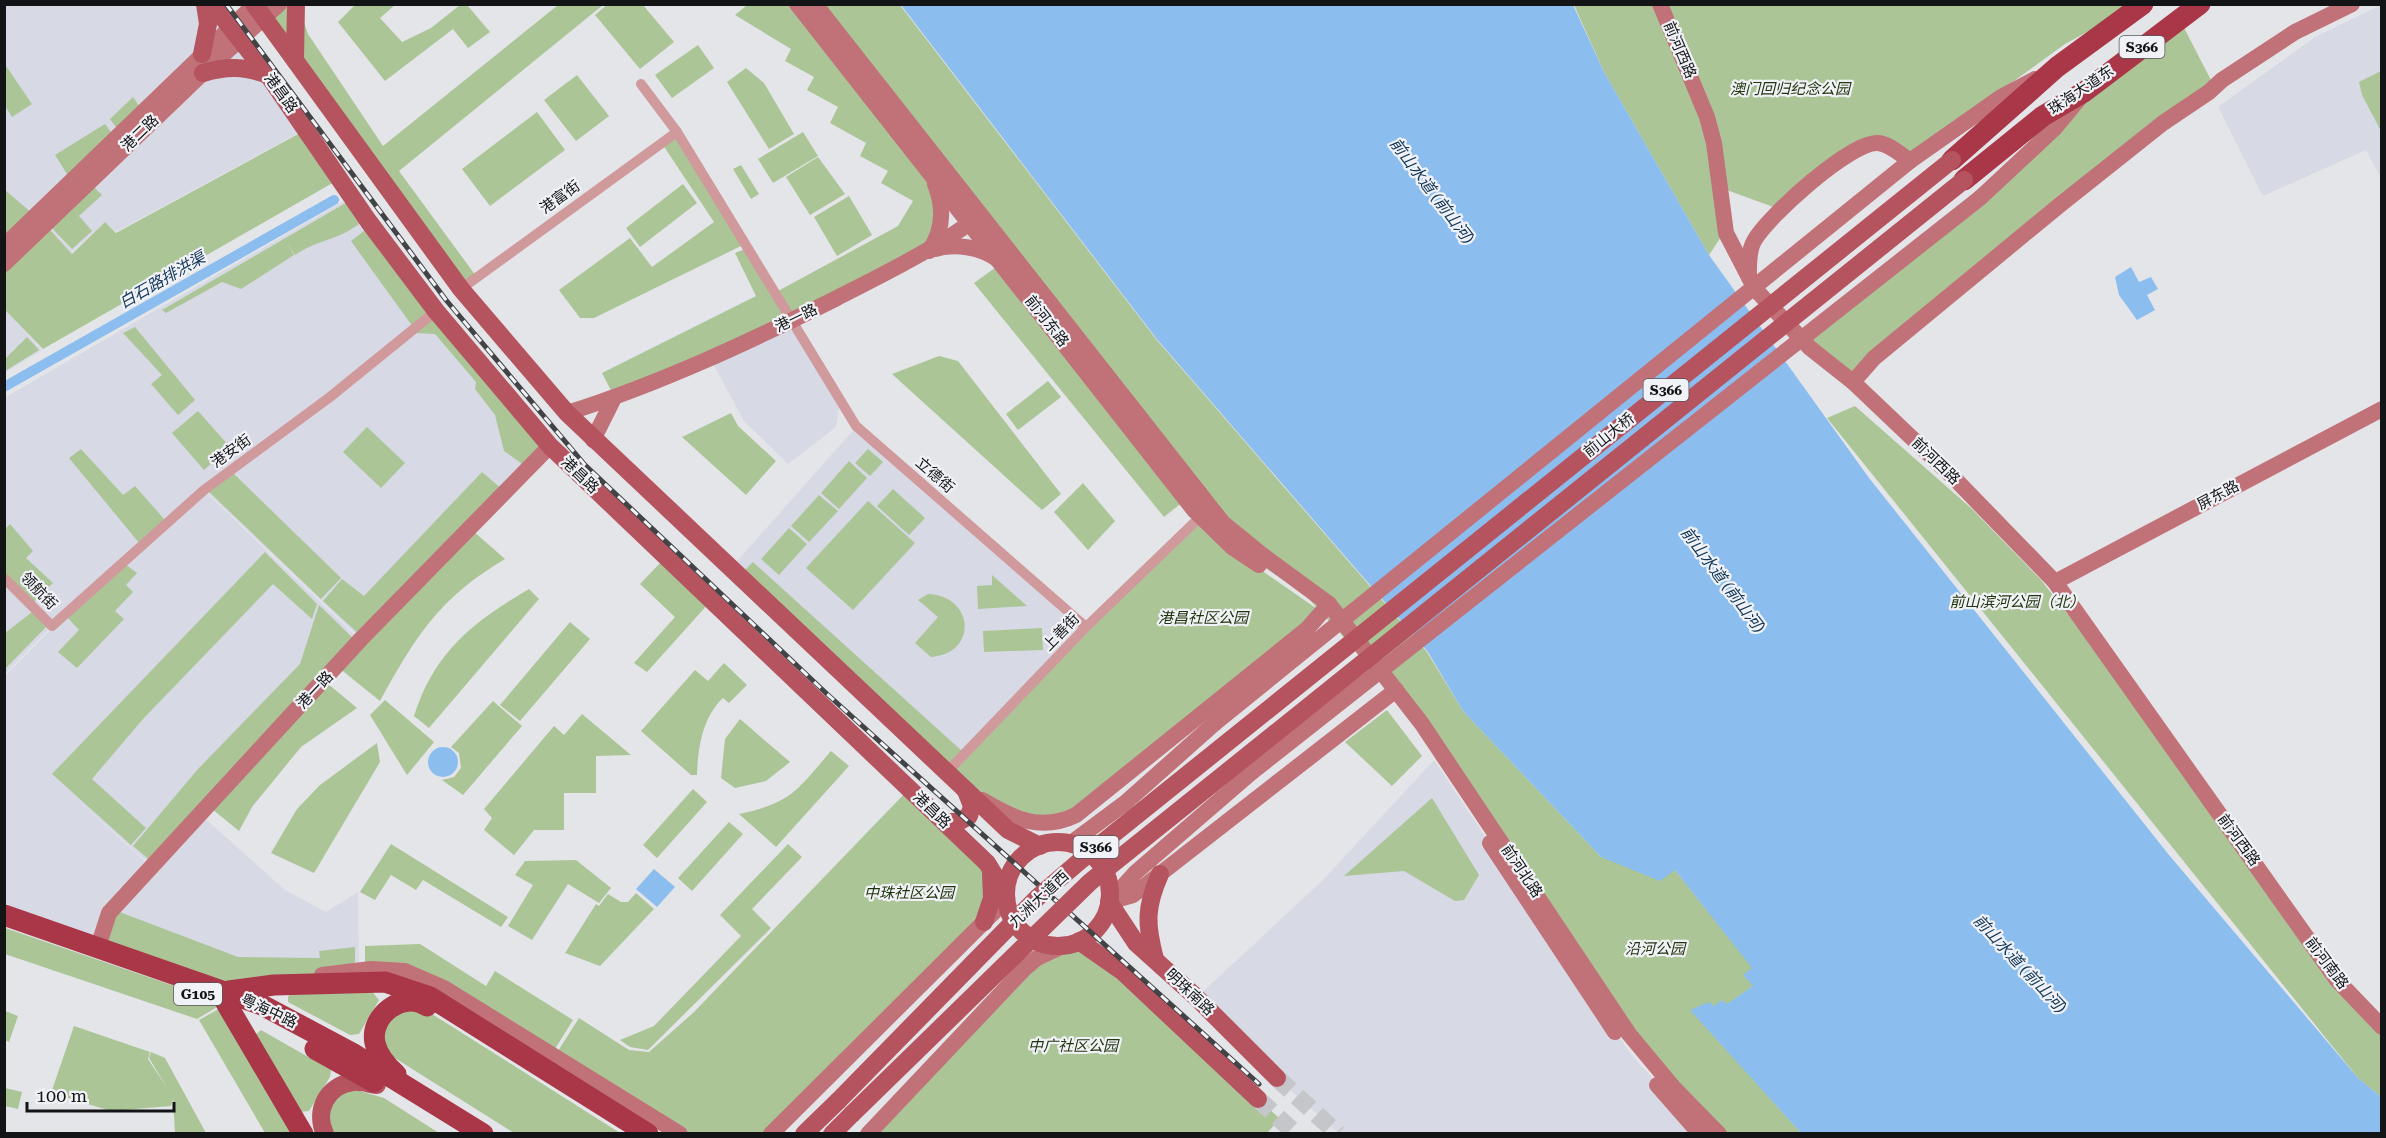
<svg xmlns="http://www.w3.org/2000/svg" width="2386" height="1138" font-family="'Roboto Serif','Noto Sans SC',serif">
  <rect width="100%" height="100%" fill="#e4e5e9"/>
  <g fill="#d7dae5">
    <path d="M5,5h199l26,34 -225,208z"/>
    <path d="M2381,5v173l-15,-28 -103,46 -45,-89 97,-70z"/>
    <path d="M231,41l69,91 -184,100 -11,-10 -34,31 -28,-31z"/>
    <path d="M349,198l86,113 -232,178 -151,136 -47,-48 -1,-179z"/>
    <path d="M5,310l37,40 -37,23z"/>
    <path d="M436,312l112,134 -188,192 -155,-148z"/>
    <path d="M791,322l49,81 -4,24 -48,37 -44,-43 -34,-63z"/>
    <path d="M856,427l229,200 -138,142 -216,-201z"/>
    <path d="M204,490l66,64 -214,228 215,-227 88,84 -207,227 -79,-70 78,71 -54,78 -92,-32v-237l48,-49z"/>
    <path d="M4,579l47,48 -46,47h-1z"/>
    <path d="M1434,760l196,293 71,80h-363l-61,-55 -80,-81 125,-116z"/>
    <path d="M201,815l84,75 41,22 32,-20 1,78 -85,14 -163,-70z"/>
  </g>
  <g fill="#abc597" fill-rule="evenodd">
    <path d="M356,4l39,1 -15,13 22,24 29,-14 29,-23h7l23,27 -22,16 -15,-19 -68,52 -47,-59z"/>
    <path d="M608,4l35,1 31,37 -34,27 -45,-54z"/>
    <path d="M271,5h32l-3,6 8,23 75,112 175,-141h45l-204,166 77,105 -14,11 -201,-274z"/>
    <path d="M747,5h47l138,177 2,59 -141,77 -15,-27 120,-65 15,-25 -32,-18 7,-12 -28,-15 6,-13 -36,-20 8,-16 -31,-17 7,-13 -29,-16 6,-12 -56,-34z"/>
    <path d="M798,5h102l256,334 271,313 36,59 138,146 74,13 78,98v18l-26,19 -5,-5 -8,7 -23,3 110,123h-81l-65,-68 -210,-315 -124,-138 -258,208 -45,-3 -68,-44 251,-257zM1234,546l72,50 14,15 -88,-61z"/>
    <path d="M1574,5h83l47,112 19,117 -14,21 -105,-183z"/>
    <path d="M1663,5h473l-71,39 -156,113 -31,-17 -102,68 -52,-19z"/>
    <path d="M2181,22l32,62 -361,298 -45,-46 341,-293z"/>
    <path d="M698,45l16,23 -42,30 -17,-23z"/>
    <path d="M4,63l28,41 -20,13 -7,-11z"/>
    <path d="M746,68l18,15 30,51 -25,15 -42,-67z"/>
    <path d="M2381,71v60l-19,-36 -3,-13z"/>
    <path d="M577,75l32,41 -33,25 -32,-41z"/>
    <path d="M133,97l13,19 -23,21 -13,-18z"/>
    <path d="M537,112l28,38 -75,56 -28,-37z"/>
    <path d="M105,124l14,19 -45,42 -19,-30z"/>
    <path d="M803,132l15,24 -45,27 -15,-24z"/>
    <path d="M300,133l36,48 -293,168 -38,-39v-51l38,-37 29,32 33,-32 11,11z"/>
    <path d="M677,136l66,109 -149,73h-14l-21,-28 71,-52 22,29 62,-45 -51,-77z"/>
    <path d="M818,157l27,37 -35,21 -24,-38z"/>
    <path d="M741,165l18,29 -8,5 -18,-30z"/>
    <path d="M88,181l14,14 -23,21 13,15 -20,18 -26,-27z"/>
    <path d="M683,184l14,19 -57,44 -14,-19z"/>
    <path d="M5,190l34,29 -34,24z"/>
    <path d="M849,196l23,39 -35,21 -23,-39z"/>
    <path d="M349,201l15,19c-24,21 -44,18 -69,35l-8,-12 7,12 -53,34 -19,-7 -56,31 -4,-3z"/>
    <path d="M369,227l65,83 -21,17 -62,-86z"/>
    <path d="M745,249l43,71 -174,76 -12,-23 154,-77 -21,-43z"/>
    <path d="M999,265l185,236 -20,16 -190,-234z"/>
    <path d="M436,314l110,131 -21,21 -21,-15 -9,-36 -20,-26 1,-7 -41,-48 -23,-1z"/>
    <path d="M135,327l60,73 -17,15 -27,-31 11,-9 -39,-42z"/>
    <path d="M27,337l12,13 -34,21v-12z"/>
    <path d="M939,356l19,5 103,133 -19,16 -150,-136z"/>
    <path d="M1048,381l13,16 -43,33 -12,-16z"/>
    <path d="M1855,406l117,103 69,71 146,186 194,261v70l-23,-19 -531,-660z"/>
    <path d="M198,411l32,36 -26,23 -32,-37z"/>
    <path d="M731,413l7,13 38,35 -30,34 -64,-58z"/>
    <path d="M367,427l38,36 -24,25 -38,-36z"/>
    <path d="M81,449l42,46 12,-9 30,34 -25,24 -71,-86z"/>
    <path d="M868,449l15,13 -13,14 -15,-13z"/>
    <path d="M849,461l18,17 -28,31 -18,-16z"/>
    <path d="M232,472l109,106 -20,21 -114,-109z"/>
    <path d="M482,472l21,18 -142,146 -38,-35 19,-22 22,17z"/>
    <path d="M1083,483l32,38 -27,29 -34,-38z"/>
    <path d="M893,489l32,29 -16,17 -32,-29z"/>
    <path d="M819,495l19,16 -29,31 -18,-16z"/>
    <path d="M868,501l47,42 -62,67 -47,-42z"/>
    <path d="M10,524l23,27 -7,7 27,25 -20,20 -28,-30v-44z"/>
    <path d="M789,528l18,16 -28,31 -18,-16z"/>
    <path d="M472,530l33,29c-65,38 -90,78 -125,142l-41,-33z"/>
    <path d="M265,552l52,52 -5,15 -39,-35 -130,135 -51,60 54,49 -15,17 -79,-71z"/>
    <path d="M663,560l46,43 -62,69 -13,-9 41,-46 -35,-33z"/>
    <path d="M753,562l209,189 -16,16 -206,-192z"/>
    <path d="M125,564l12,9 -11,12 7,7 -18,19 9,8 -47,49 -19,-16 21,-22 -12,-13z"/>
    <path d="M992,575l35,31 -49,3 -1,-23 15,-1z"/>
    <path d="M529,589l10,10 -110,129 -15,-12c20,-64 59,-94 115,-127z"/>
    <path d="M928,594c47,2 50,60 3,63l-16,-14 23,-26 -20,-17z"/>
    <path d="M319,605l36,35 -203,222 -19,-16 65,-77 102,-105z"/>
    <path d="M32,612l14,15 -41,42v-36z"/>
    <path d="M570,622l20,17 -70,82 -20,-16z"/>
    <path d="M1042,628l1,22 -59,2 -1,-21z"/>
    <path d="M724,663l23,22 -18,18 -6,-5c-21,20 -25,50 -26,77h-6l-50,-44 54,-61 13,11z"/>
    <path d="M327,683l30,25 -56,39 -49,60 -13,24 -27,-22z"/>
    <path d="M385,700l49,42 -27,33 -37,-60z"/>
    <path d="M493,701l29,25 -59,69 -21,-15 12,-3 7,-9 -2,-15 -8,-6z"/>
    <path d="M1387,710l35,46 -30,30 -47,-44z"/>
    <path d="M582,714l49,41 -35,1v37h-32v37h-30l-20,25 -30,-25 8,-12 -8,-9 70,-83 10,9z"/>
    <path d="M740,719l50,43 -24,19 -31,7 -14,-10 4,-39z"/>
    <path d="M377,743l3,19 -66,111 -43,-20 26,-44 23,-24z"/>
    <path d="M831,751l18,15 -73,81 -37,-33c53,-11 59,-25 92,-63z"/>
    <path d="M693,789l14,13 -50,56 -14,-13z"/>
    <path d="M908,790l78,74 2,46 -218,223h-88l-126,-79 23,-36 50,32 20,2 44,-39z"/>
    <path d="M1432,798l47,77 -15,25 -9,1 -51,-30 -60,5z"/>
    <path d="M729,822l14,12 -51,57 -14,-13z"/>
    <path d="M391,844l117,73 -7,10 -78,-47 -7,10 -25,-15 -16,25 -15,-8z"/>
    <path d="M788,844l14,13 -50,52 19,19 -123,122 -18,-3 -10,-7 34,-14 87,-90 -21,-21z"/>
    <path d="M576,860l35,28 -12,15 -31,-19 -36,56 -24,-14 25,-41 -18,-10 10,-14z"/>
    <path d="M636,893l18,16 -54,57 -35,-13 31,-49 3,2 9,-12 13,8h7z"/>
    <path d="M117,911l121,46 82,1 -1,-7 36,-4v21l-131,21 -121,-44z"/>
    <path d="M5,928l219,75 -27,16 -192,-65z"/>
    <path d="M1079,942l43,29 158,148 -14,15h-404l163,-166 38,-22z"/>
    <path d="M420,944l66,42 9,-15 78,49 -18,29 -190,-84v-19z"/>
    <path d="M370,989l9,11 -20,34 -9,1 -62,-33v-5l4,-5z"/>
    <path d="M224,1006l79,127h-38l-66,-113z"/>
    <path d="M401,1007h20l199,126h-106l-124,-78 -9,-14 4,-20z"/>
    <path d="M5,1011l13,5 -9,26 -4,-2z"/>
    <path d="M74,1026l76,26 -2,7 19,29 -18,-30 2,-6 14,6 41,75h-31l-2,-34 -2,7 -60,5 -60,-18z"/>
    <path d="M261,1030l70,40 -1,7 -21,34 -9,1 -45,-77z"/>
    <path d="M5,1088l17,4 -4,17 -13,-3z"/>
    <path d="M356,1090l28,8 55,35h-106l-7,-6 2,-17 12,-18z"/>
  </g>
  <g fill="#8bbdee">
    <path d="M901,5h672l31,67 105,183 160,223 300,377 189,223 23,19v36h-580l-111,-123 19,-8 5,4 8,-6 5,4 26,-18 -10,-11 9,-7 -77,-98 -15,11 -59,-24 -138,-146 -35,-59 -272,-314z"/>
    <path d="M2131,267l8,15 12,-5 7,12 -11,6 8,15 -18,10 -18,-25 -4,-18z"/>
    <circle cx="443" cy="762" r="15"/>
    <path d="M654,869l21,18 -18,20 -21,-18z"/>
  </g>
  <g fill="none" stroke-linecap="round" stroke-linejoin="round">
    <path stroke="#8bbdee" stroke-width="10" d="M4,387l330,-187"/>
    <g stroke="#c5c6c9" stroke-width="18" stroke-dasharray="18 9" stroke-linecap="butt">
      <path d="M1277,1078l61,56"/>
      <path d="M1258,1099l38,35"/>
    </g>
    <g stroke="#d0999c" stroke-width="10">
      <path d="M641,84l36,48"/>
      <path d="M461,289l216,-157 179,294 230,201"/>
      <path d="M4,578l48,48 152,-136 126,-93 106,-86"/>
      <path d="M947,772l139,-145 115,-111"/>
    </g>
    <g stroke="#c17278" stroke-width="16">
      <path d="M797,4l397,506 38,37 27,18"/>
      <path d="M815,4l408,519 38,31 68,50 93,120 207,310 45,54 45,46"/>
      <path d="M1660,4l47,113 7,26 12,90 29,56 55,59 43,34 103,98 99,102 282,398 45,47"/>
      <path d="M1980,198l75,-70 24,-29"/>
      <path d="M4,246l251,-242"/>
      <path d="M935,249c19,-6 46,-2 62,10"/>
      <path d="M929,251c15,-21 15,-44 6,-67"/>
      <path d="M4,264l199,-191 76,-69"/>
      <path d="M1749,277c0,-11 -1,-25 5,-36 13,-24 97,-100 124,-98 12,1 23,12 32,18l91,-64 34,-18"/>
      <path d="M1853,382l21,-24 187,-154 102,-81 46,-31 13,-12 73,-48 57,-28"/>
      <path d="M567,413c92,-29 182,-71 268,-114 47,-24 92,-46 135,-76"/>
      <path d="M593,440l21,-42"/>
      <path d="M2055,582l327,-173"/>
      <path d="M982,800c32,19 59,32 94,15l231,-186 22,-25"/>
      <path d="M1490,843l125,189"/>
      <path d="M1070,844l55,-41 90,-80"/>
      <path d="M1109,902l24,-7 263,-205"/>
      <path d="M1109,902l26,-29 117,-101"/>
      <path d="M98,947l11,-34 252,-274 189,-193"/>
      <path d="M322,975l49,-6 34,2 39,17 236,146"/>
      <path d="M1657,1085l43,49"/>
      <path d="M771,1134l223,-222 12,-18"/>
      <path d="M868,1134l157,-166 12,-10 26,-12"/>
    </g>
    <g stroke="#b5545e" stroke-width="18">
      <path d="M212,4l56,71 101,147 67,89 114,135 437,417 19,31"/>
      <path d="M254,4l207,285 106,124 441,417 32,16"/>
      <path d="M202,54l6,-30 -3,-20"/>
      <path d="M295,59l1,-55"/>
      <path d="M203,73c24,-7 41,-7 65,2"/>
      <path d="M944,822h14l11,-6 3,-10 -6,-15"/>
      <circle cx="1058" cy="894" r="52"/>
      <path d="M1109,902l27,41 60,54 81,81"/>
      <path d="M984,922l8,-24 -1,-25"/>
      <path d="M1079,941l43,30 136,128"/>
      <path d="M1155,959c-9,-34 -10,-51 5,-85"/>
      <path d="M325,1134c-11,-23 2,-49 28,-52 7,-1 16,2 24,3"/>
      <path d="M804,1134l34,-33"/>
      <path d="M832,1134l20,-20"/>
    </g>
    <g stroke="#a93748" stroke-width="21">
      <path d="M1952,160l105,-93 86,-63"/>
      <path d="M1964,180l79,-64 41,-24 116,-88"/>
      <path d="M4,915l258,90 90,48 131,81"/>
      <path d="M229,991l45,-6 111,-3 45,15 218,137"/>
      <path d="M226,1003l77,131"/>
      <path d="M315,1049l59,33"/>
      <path d="M396,1074c-9,-8 -18,-18 -21,-31 -6,-27 28,-53 52,-37"/>
    </g>
    <g stroke="#424344" stroke-width="5">
      <path id="rail" d="M226,4l220,296 139,165 242,229 432,390"/>
    </g>
    <use href="#rail" stroke="#f1f2f7" stroke-width="3" stroke-dasharray="9" stroke-linecap="butt"/>
    <g stroke="#c17278" stroke-width="16">
      <path d="M1215,723l695,-562"/>
      <path d="M1252,772l728,-574"/>
    </g>
    <g stroke="#b5545e" stroke-width="18">
      <path d="M838,1101l200,-204 43,-37 871,-700"/>
      <path d="M852,1114l238,-232 874,-702"/>
    </g>
  </g>
  <g text-anchor="middle" dominant-baseline="central" stroke-width="4.5" stroke-linejoin="round" paint-order="stroke">
    <g fill="#f1f2f7" stroke="#565759" stroke-width="1.5">
      <rect x="2119.5" y="36" width="45" height="22" rx="4.5"/>
      <rect x="1643.5" y="379" width="45" height="22" rx="4.5"/>
      <rect x="1073.5" y="836" width="45" height="22" rx="4.5"/>
      <rect x="174" y="983" width="48" height="22" rx="4.5"/>
    </g>
    <g font-size="14" font-weight="bold" fill="#131415">
      <text x="2142" y="47">S366</text>
      <text x="1666" y="390">S366</text>
      <text x="1096" y="847">S366</text>
      <text x="198" y="994">G105</text>
    </g>
    <g font-size="15" fill="#131415" stroke="#f1f2f7">
      <text transform="translate(1680 50) rotate(67)">前河西路</text>
      <text transform="translate(2081 90) rotate(-34)">珠海大道东</text>
      <text transform="translate(281 93) rotate(54)">港昌路</text>
      <text transform="translate(140 133) rotate(-44)">港二路</text>
      <text transform="translate(560 197) rotate(-36)">港富街</text>
      <text transform="translate(796 318) rotate(-26)">港一路</text>
      <text transform="translate(1047 321) rotate(52)">前河东路</text>
      <text transform="translate(1609 435) rotate(-39)">前山大桥</text>
      <text transform="translate(231 451) rotate(-36)">港安街</text>
      <text transform="translate(1936 461) rotate(44)">前河西路</text>
      <text transform="translate(580 475) rotate(44)">港昌路</text>
      <text transform="translate(935 475) rotate(41)">立德街</text>
      <text transform="translate(2218 495) rotate(-28)">屏东路</text>
      <text transform="translate(39 591) rotate(46)">领航街</text>
      <text transform="translate(1061 632) rotate(-46)">上善街</text>
      <text transform="translate(315 690) rotate(-47)">港一路</text>
      <text transform="translate(932 810) rotate(44)">港昌路</text>
      <text transform="translate(2239 840) rotate(54)">前河西路</text>
      <text transform="translate(1522 871) rotate(56)">前河北路</text>
      <text transform="translate(1039 899) rotate(-43)">九洲大道西</text>
      <text transform="translate(2327 963) rotate(53)">前河南路</text>
      <text transform="translate(1190 992) rotate(43)">明珠南路</text>
      <text transform="translate(269 1011) rotate(25)">粤海中路</text>
    </g>
    <g font-size="15" font-style="italic" fill="#20350b" stroke="#f1f2f7">
      <text x="1790" y="89">澳门回归纪念公园</text>
      <text x="2017" y="602">前山滨河公园（北）</text>
      <text x="1203" y="618">港昌社区公园</text>
      <text x="909" y="893">中珠社区公园</text>
      <text x="1655" y="949">沿河公园</text>
      <text x="1073" y="1046">中广社区公园</text>
    </g>
    <g font-size="16" font-style="italic" fill="#123757" stroke="#f1f2f7">
      <text transform="translate(1432 191) rotate(53)">前山水道 (前山河)</text>
      <text transform="translate(162 280) rotate(-30)">白石路排洪渠</text>
      <text transform="translate(1723 580) rotate(53)">前山水道 (前山河)</text>
      <text transform="translate(2020 964) rotate(47)">前山水道 (前山河)</text>
    </g>
  </g>
  <rect width="2386" height="1138" fill="none" stroke="#131415" stroke-width="12"/>
  <path d="M27 1102v9h147v-9" fill="none" stroke="#131415" stroke-width="3"/>
  <text x="36" y="1102" font-size="18" fill="#131415" stroke="#f1f2f7" stroke-width="4.5" paint-order="stroke">100 m</text>
</svg>
